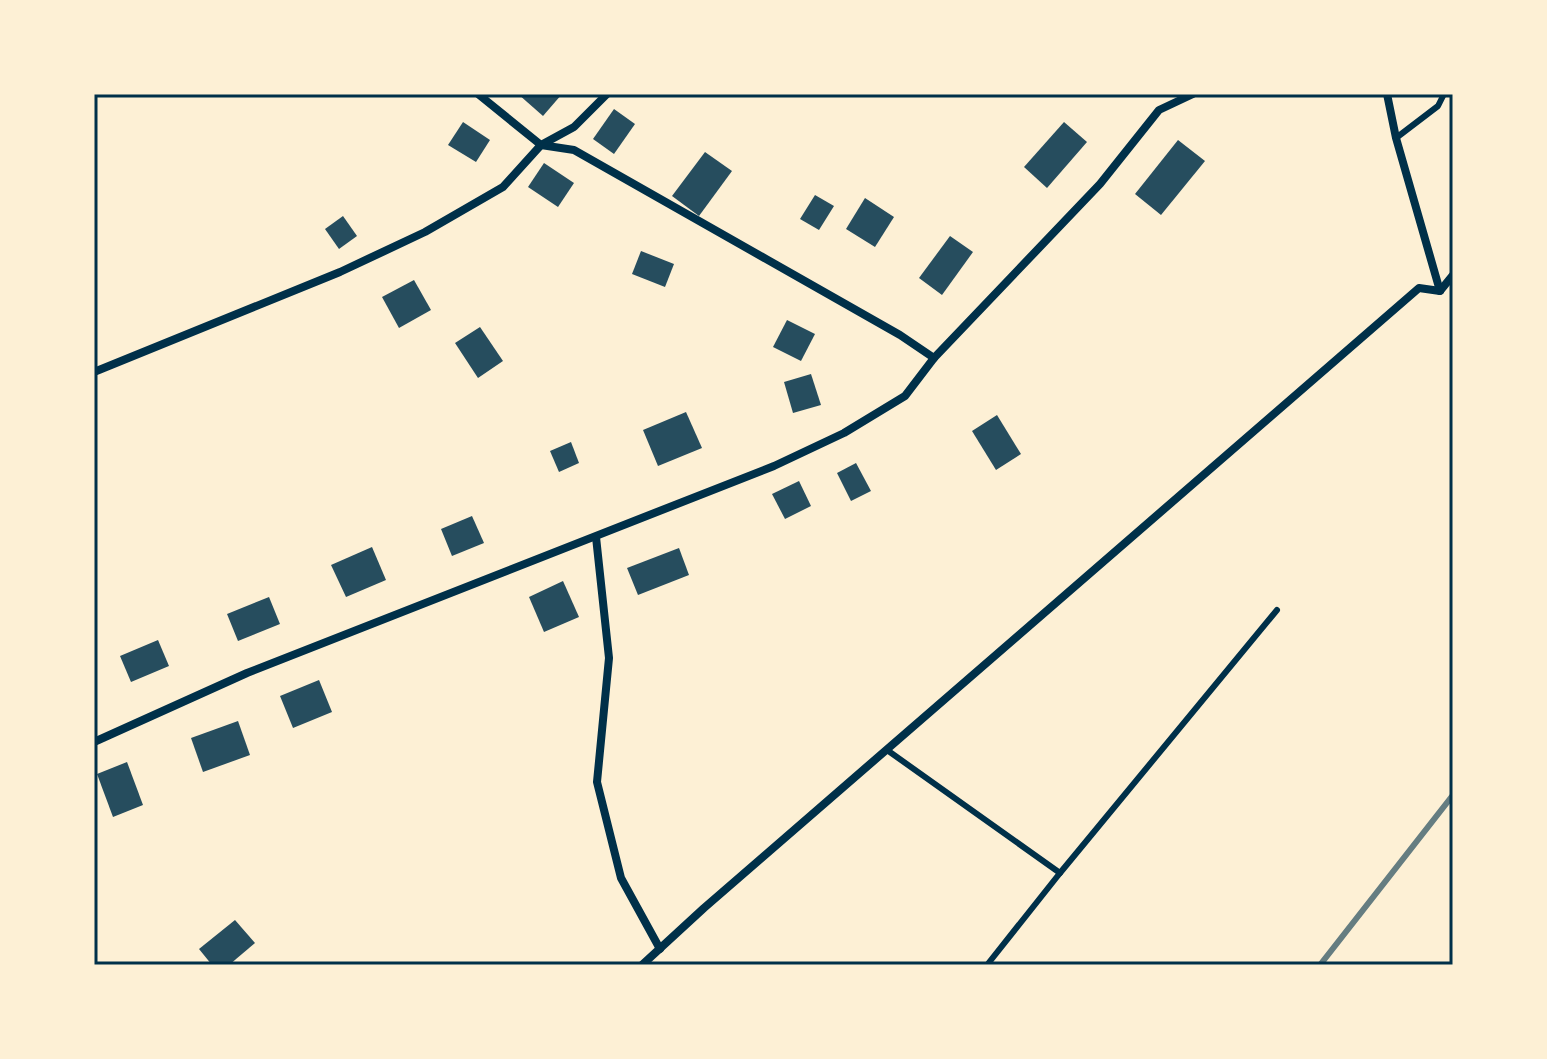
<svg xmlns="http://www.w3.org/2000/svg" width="1547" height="1059" font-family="'DM Sans',sans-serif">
  <rect width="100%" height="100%" fill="#fdf0d5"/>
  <g fill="#264d5e">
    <path d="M518,94h44l-19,22z"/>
    <path d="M614,109l21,15 -21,30 -21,-15z"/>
    <path d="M463,122l27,18 -14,22 -28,-17z"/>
    <path d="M1064,122l23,20 -40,46 -23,-21z"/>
    <path d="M1178,140l27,21 -44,54 -26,-21z"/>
    <path d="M705,152l27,19 -33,45 -27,-20z"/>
    <path d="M544,163l30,20 -16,24 -30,-20z"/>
    <path d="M815,195l19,11 -15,24 -19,-11z"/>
    <path d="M865,198l29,19 -19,30 -29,-18z"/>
    <path d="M343,216l14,20 -18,13 -14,-20z"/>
    <path d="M950,236l23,16 -31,43 -23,-17z"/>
    <path d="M641,251l33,13 -9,23 -33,-13z"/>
    <path d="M414,280l17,30 -32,18 -17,-31z"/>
    <path d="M787,320l28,14 -14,27 -28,-14z"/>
    <path d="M480,327l23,34 -25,17 -23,-35z"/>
    <path d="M811,374l10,31 -28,8 -9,-31z"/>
    <path d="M686,412l16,36 -44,18 -15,-36z"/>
    <path d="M997,415l24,39 -25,16 -24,-39z"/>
    <path d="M571,442l8,21 -20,9 -9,-21z"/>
    <path d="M856,463l15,28 -20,10 -14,-28z"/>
    <path d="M799,481l12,25 -26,13 -13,-25z"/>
    <path d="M472,516l12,27 -32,13 -11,-27z"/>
    <path d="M372,547l14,33 -40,17 -15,-32z"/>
    <path d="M679,548l10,27 -51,20 -11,-27z"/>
    <path d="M563,581l16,36 -35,15 -15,-35z"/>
    <path d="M269,597l11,27 -42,17 -11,-27z"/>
    <path d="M158,640l11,26 -38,16 -11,-26z"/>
    <path d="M319,680l13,32 -39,16 -13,-32z"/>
    <path d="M238,721l12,34 -47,17 -12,-34z"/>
    <path d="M127,762l16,43 -30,12 -16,-43z"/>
    <path d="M235,920l20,23 -26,22h-17l-13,-16z"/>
  </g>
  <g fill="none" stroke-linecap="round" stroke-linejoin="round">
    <g stroke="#003049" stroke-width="6">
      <path d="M1396,138l42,-32 6,-12"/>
      <path d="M887,750l173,123 -73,92"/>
      <path d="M1060,873l217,-263"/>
    </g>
    <g stroke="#003049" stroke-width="8">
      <path d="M478,94l63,51 33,5 326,185 34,23"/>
      <path d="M1387,94l9,44 44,153"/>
      <path d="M94,372l246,-100 85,-40 78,-45 38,-42 33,-18 33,-33"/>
      <path d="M596,537l13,121 -12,124 24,96 39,71"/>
      <path d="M94,742l153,-69 527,-207 70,-33 61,-37 29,-38 166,-174 59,-74 34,-16"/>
      <path d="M642,965l62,-57 715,-620 21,3 13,-16"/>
    </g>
    <path stroke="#657d81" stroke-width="6" d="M1320,965l133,-170"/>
  </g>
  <rect width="1547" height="1059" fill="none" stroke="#fdf0d5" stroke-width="192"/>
  <rect x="96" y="96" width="1355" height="867" fill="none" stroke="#003049" stroke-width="3"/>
</svg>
